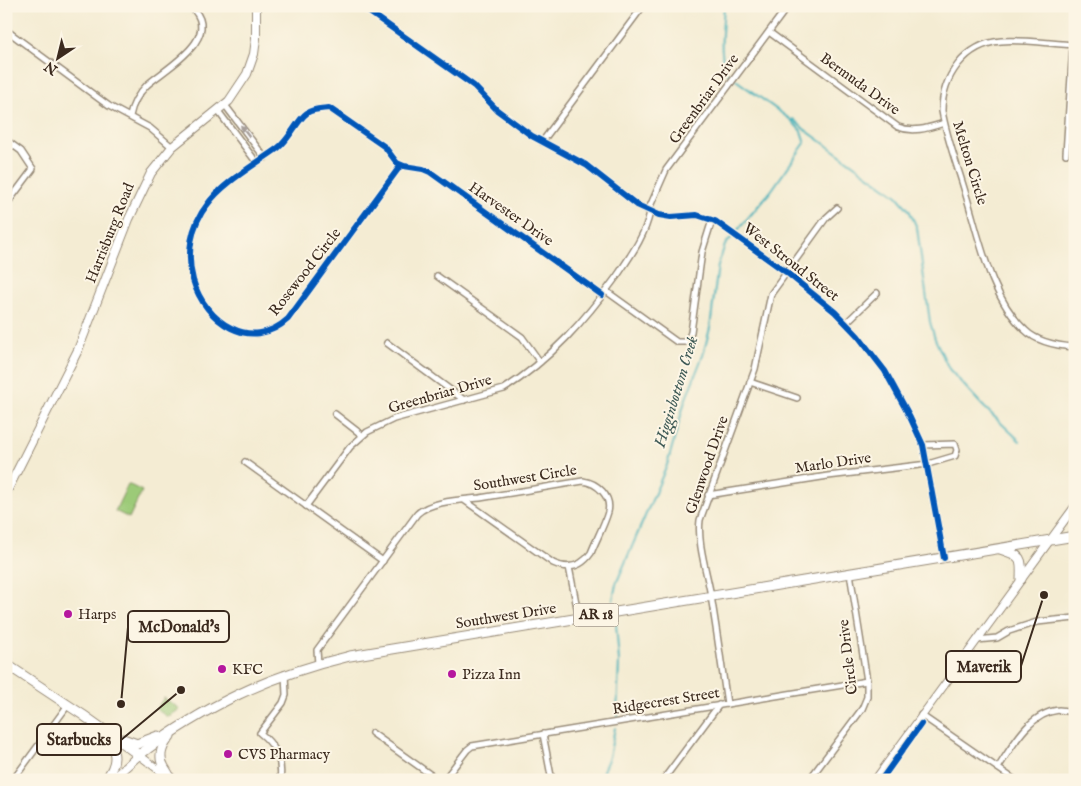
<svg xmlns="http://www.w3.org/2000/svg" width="1081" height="786" font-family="'IM FELL English',serif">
  <rect width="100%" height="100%" fill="#fcf5e5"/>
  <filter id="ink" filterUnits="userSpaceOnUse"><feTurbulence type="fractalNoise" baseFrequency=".02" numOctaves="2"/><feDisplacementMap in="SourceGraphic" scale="10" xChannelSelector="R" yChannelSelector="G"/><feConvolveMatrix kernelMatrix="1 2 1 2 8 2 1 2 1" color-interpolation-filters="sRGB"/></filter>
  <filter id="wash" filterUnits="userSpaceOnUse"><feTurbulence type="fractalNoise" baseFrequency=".0096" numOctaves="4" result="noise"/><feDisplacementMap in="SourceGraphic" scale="20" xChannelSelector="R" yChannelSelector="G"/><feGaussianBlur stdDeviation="1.12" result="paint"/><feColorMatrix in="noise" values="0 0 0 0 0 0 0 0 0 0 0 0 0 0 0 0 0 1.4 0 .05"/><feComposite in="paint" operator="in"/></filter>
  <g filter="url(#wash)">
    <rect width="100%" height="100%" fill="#f4ecd3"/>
    <g fill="#9cca78" stroke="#6c7a4b">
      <path d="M128,484l14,7 -13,27 -14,-7z"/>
      <path d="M164,698l16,11 -12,8 -12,-8z"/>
    </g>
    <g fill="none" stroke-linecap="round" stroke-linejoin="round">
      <g stroke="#40b0ba" stroke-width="2">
        <path d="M793,119l11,10 93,67 12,14 8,18 13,94 5,17 14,30 35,38 36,34"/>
        <path d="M613,600l3,-16 51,-119 18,-64 18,-46 7,-27 8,-63 7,-20 46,-54 34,-48 -4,-12 -10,-11 -62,-45c-12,-16 -6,-49 -5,-69"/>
        <path d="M616,624l3,37 -2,56"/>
        <path d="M603,771l5,3 3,6"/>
        <path d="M599,780l10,-23 6,-29"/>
      </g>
    </g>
  </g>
  <g filter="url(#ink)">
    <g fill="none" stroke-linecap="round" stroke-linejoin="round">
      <g stroke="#988b78" stroke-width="8">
        <g id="minor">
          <path d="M361,6l113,80 23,24 35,26 54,29 51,40 22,10 12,2 26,-2 18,6 71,51 49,40 23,24 27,35 25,46 13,28 21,113"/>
          <path d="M6,30l103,76 41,22 22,19"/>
          <path d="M769,32l129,95c16,6 30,1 46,-4"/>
          <path d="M1075,45c-22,-1 -53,-6 -74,-4 -36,3 -59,36 -59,70 5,29 16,56 24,84 14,45 24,102 59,135 12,12 34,16 50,17"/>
          <path d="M225,105l40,53"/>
          <path d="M218,111l39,52"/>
          <path d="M130,116c2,-11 9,-23 17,-31 17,-16 79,-48 43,-79"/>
          <path d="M6,140l15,11 12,18 -27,36"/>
          <path d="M542,142l101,-136"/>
          <path d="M1066,154l7,-109"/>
          <path d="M401,165l-113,154c-37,34 -83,3 -95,-39 -7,-25 -2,-55 14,-75 15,-22 49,-41 71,-57 12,-9 19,-28 29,-35 5,-4 15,-4 22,-5l56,39 12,16 7,3 19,3 7,3 172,123"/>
          <path d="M648,211l18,-41 122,-164"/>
          <path d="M437,276l85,61 18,25"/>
          <path d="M606,291l71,51h8l4,-4 2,-6 11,-80 10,-32"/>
          <path d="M846,323l31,-30"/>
          <path d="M387,343l77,57"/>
          <path d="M750,382l47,16"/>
          <path d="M335,414l27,21"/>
          <path d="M245,462l138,99"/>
          <path d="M708,495l120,-19 100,-12 27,-8 2,-6 -2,-6 -32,1"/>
          <path d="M306,506l44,-59 17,-15 27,-13 110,-30c46,-29 81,-69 113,-113 14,-21 28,-40 33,-64"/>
          <path d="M569,567l10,51"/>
          <path d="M977,640l20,-2 12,-7 28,-9 38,-4"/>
          <path d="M318,664l-1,-14 100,-136c13,-13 45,-14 63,-16l103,-17c14,2 29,15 25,31 -4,14 -12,28 -17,41 -10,14 -23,17 -38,10l-89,-63"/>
          <path d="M727,704c-5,-36 -10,-72 -16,-108 -4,-23 -14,-53 -11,-76l55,-151 16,-75 55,-76 11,-10"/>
          <path d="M921,715l94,65"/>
          <path d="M372,733l66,47"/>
          <path d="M543,734l8,42"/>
          <path d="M998,768c15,-23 31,-55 61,-58 5,0 11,2 16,3"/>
          <path d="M13,780l55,-75"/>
          <path d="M280,780c3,-19 -5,-35 -20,-47l23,-30 3,-8 -1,-21"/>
          <path d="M444,780l23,-30 5,-4 395,-65"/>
          <path d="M663,780l56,-75"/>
          <path d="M779,780h20"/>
          <path d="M809,780l53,-71 5,-12v-16l-17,-108"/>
        </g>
      </g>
      <g stroke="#988b78" stroke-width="9">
        <g id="tertiary">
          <path d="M139,755l29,22"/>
          <path d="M875,780l200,-274"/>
        </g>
      </g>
      <g stroke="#988b78" stroke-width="10">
        <g id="secondary">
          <path d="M6,493l72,-143 51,-131 22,-46 21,-26 57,-46 18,-27 7,-20 2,-15v-33"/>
          <path d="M93,725c19,20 31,30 12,55"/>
          <path d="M111,780l28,-25"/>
        </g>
      </g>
      <g stroke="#988b78" stroke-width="11">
        <g id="primary">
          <path d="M1000,549c22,7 22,8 21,30"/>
          <path d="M6,664l77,51 56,40c68,-50 128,-79 211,-99l725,-120"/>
          <path d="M170,736c-7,9 -13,19 -6,31 2,4 5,7 6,11"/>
          <path d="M123,739l14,5 21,-8"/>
        </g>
      </g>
      <use href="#minor" stroke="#fff" stroke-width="5"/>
      <use href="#tertiary" stroke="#fff" stroke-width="7"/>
      <use href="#secondary" stroke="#fff" stroke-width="8"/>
      <use href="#primary" stroke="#fff" stroke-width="9"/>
      <g stroke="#fcf5e5" stroke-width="9">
        <g id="cycleway">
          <path d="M361,6l113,80 23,24 35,26 54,29 51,40 22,10 12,2 26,-2 18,6 71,51 49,40 23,24 27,35 25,46 13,28 21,113"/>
          <path d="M401,165l-113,154c-37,34 -83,3 -95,-39 -7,-25 -2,-55 14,-75 15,-22 49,-41 71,-57 12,-9 19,-28 29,-35 5,-4 15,-4 22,-5l56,39 12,16 7,3 19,3 7,3 172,123"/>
          <path d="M881,780l40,-56"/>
        </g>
      </g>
      <use href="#cycleway" stroke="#0057b8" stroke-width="6"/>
    </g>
    <defs><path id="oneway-solid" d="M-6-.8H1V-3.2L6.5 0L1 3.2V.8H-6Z" transform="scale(1.25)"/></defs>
    <use fill="#a79f9a" href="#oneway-solid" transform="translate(245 131) rotate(-127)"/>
  </g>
  <g fill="#b5179e" stroke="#fcf5e5" stroke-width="2">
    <circle cx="68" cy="614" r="5"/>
    <circle cx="222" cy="669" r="5"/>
    <circle cx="452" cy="674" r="5"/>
    <circle cx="228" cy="754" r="5"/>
  </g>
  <g text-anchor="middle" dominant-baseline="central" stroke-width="4" stroke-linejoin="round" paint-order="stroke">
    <rect fill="#fcf5e5" stroke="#75675a" stroke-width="1" x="573.5" y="603.5" width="45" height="23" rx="4"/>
    <g font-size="14" font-weight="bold" fill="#3b2a1e">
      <text x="596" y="615">AR 18</text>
    </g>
    <g font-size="15" fill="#3b2a1e" stroke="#fcf5e5">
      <text transform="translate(860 84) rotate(36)">Bermuda Drive</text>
      <text transform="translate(704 99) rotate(-54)">Greenbriar Drive</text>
      <text transform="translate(970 163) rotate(73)">Melton Circle</text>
      <text transform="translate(511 214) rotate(35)">Harvester Drive</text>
      <text transform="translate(110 233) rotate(-68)">Harrisburg Road</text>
      <text transform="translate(791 262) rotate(38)">West Stroud Street</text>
      <text transform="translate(305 272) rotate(-52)">Rosewood Circle</text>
      <text transform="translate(440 394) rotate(-16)">Greenbriar Drive</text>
      <text transform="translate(833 463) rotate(-8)">Marlo Drive</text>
      <text transform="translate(707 465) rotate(-71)">Glenwood Drive</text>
      <text transform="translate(525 478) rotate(-9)">Southwest Circle</text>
      <text transform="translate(506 616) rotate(-9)">Southwest Drive</text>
      <text transform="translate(848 657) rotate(-97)">Circle Drive</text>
      <text transform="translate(666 701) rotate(-9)">Ridgecrest Street</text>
    </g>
    <g font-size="15" fill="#3b2a1e" stroke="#fcf5e5" text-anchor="start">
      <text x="78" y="614">Harps</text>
      <text x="232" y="669">KFC</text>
      <text x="462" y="674">Pizza Inn</text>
      <text x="238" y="754">CVS Pharmacy</text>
    </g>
    <g font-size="16" font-style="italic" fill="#3d5955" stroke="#fcf5e5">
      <text transform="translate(677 392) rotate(-73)">Higginbottom Creek</text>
    </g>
  </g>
  <path fill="none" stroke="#3b2a1e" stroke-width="2" d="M121 704L128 627M1044 595L1021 666M181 690L121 740"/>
  <g fill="#3b2a1e" stroke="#fcf5e5" stroke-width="2">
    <circle cx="121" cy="704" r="5"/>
    <circle cx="1044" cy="595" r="5"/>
    <circle cx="181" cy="690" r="5"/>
  </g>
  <g fill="#fcf5e5" stroke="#3b2a1e" stroke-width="2">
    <rect x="128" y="611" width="101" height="31" rx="5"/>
    <rect x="946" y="651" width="75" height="31" rx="5"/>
    <rect x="37" y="724" width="84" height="31" rx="5"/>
  </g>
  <g font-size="16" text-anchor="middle" font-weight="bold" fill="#3b2a1e">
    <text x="179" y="632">McDonald's</text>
    <text x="984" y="672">Maverik</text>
    <text x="79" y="745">Starbucks</text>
  </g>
  <rect width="1081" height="786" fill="none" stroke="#fcf5e5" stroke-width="25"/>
  <g transform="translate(58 58) rotate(215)" stroke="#fcf5e5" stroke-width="4" paint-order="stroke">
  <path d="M0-4L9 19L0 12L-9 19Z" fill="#3b2a1e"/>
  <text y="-8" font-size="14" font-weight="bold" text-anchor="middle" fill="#3b2a1e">N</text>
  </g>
</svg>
